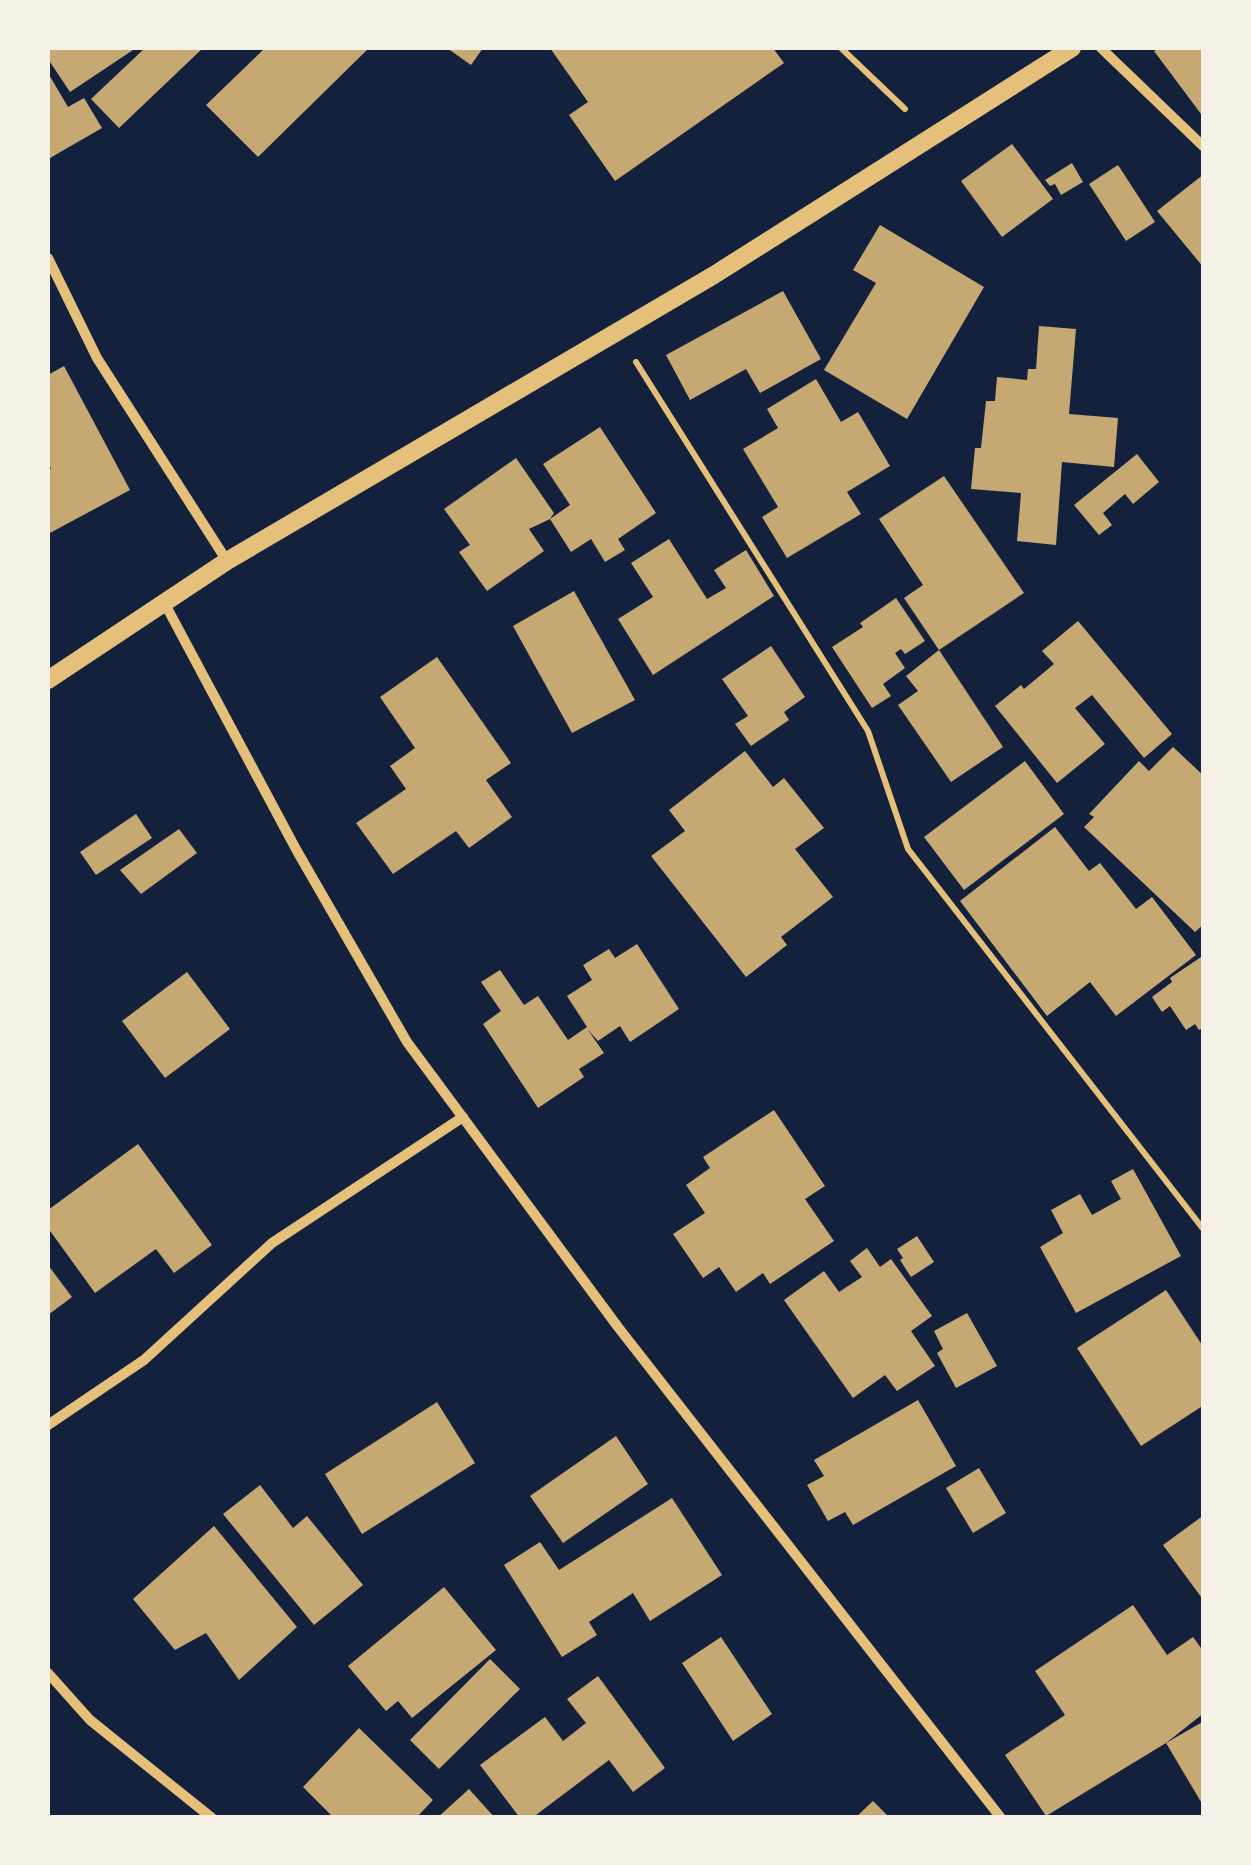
<svg xmlns="http://www.w3.org/2000/svg" width="1251" height="1865" font-family="'PT Serif',serif">
  <rect width="100%" height="100%" fill="#14213d"/>
  <g fill="#c6a872">
    <path d="M48,48h88l-66,44 -22,-33z"/>
    <path d="M145,48h58l-84,80 -28,-29z"/>
    <path d="M265,48h104l-111,109 -52,-52z"/>
    <path d="M447,48h36l-12,17z"/>
    <path d="M550,48l116,2 107,-2 11,15 -169,118 -46,-66 19,-13z"/>
    <path d="M1160,48h44v70l-50,-67z"/>
    <path d="M48,73l20,34 16,-9 18,30 -52,30 -2,-5z"/>
    <path d="M1012,144l41,55 -51,38 -41,-56z"/>
    <path d="M1072,163l11,19 -22,13 -6,-11 -5,2 -5,-6z"/>
    <path d="M1118,165l37,57 -29,19 -37,-57z"/>
    <path d="M1204,174v94l-47,-57z"/>
    <path d="M880,225l104,62 -77,132 -83,-49 52,-87 -23,-13z"/>
    <path d="M783,291l38,68 -61,34 -14,-24 -56,31 -24,-45z"/>
    <path d="M1039,326l37,3 -7,85 49,4 -4,49 -52,-5 -6,83 -39,-4 4,-48 -50,-4 4,-41h6l5,-47h9l2,-24 30,3 1,-11h8z"/>
    <path d="M64,366l66,124 -82,44v-64l3,-1 -3,-7v-87z"/>
    <path d="M816,379l25,43 17,-10 32,54 -43,26 14,22 -74,44 -25,-41 16,-10 -35,-58 35,-21 -11,-19z"/>
    <path d="M600,427l56,86 -38,26 7,11 -20,12 -14,-23 -20,13 -21,-33 20,-14 -27,-41z"/>
    <path d="M1137,454l22,28 -26,22 -8,-10 -22,19 9,12 -13,10 -25,-30z"/>
    <path d="M516,458l38,55 -4,6 -21,10 15,22 -57,40 -28,-39 11,-7 -26,-36z"/>
    <path d="M944,476l80,117 -85,57 -35,-52 19,-13 -44,-66z"/>
    <path d="M669,539l38,60 19,-11 -12,-18 32,-20 28,46 -121,79 -35,-56 35,-22 -22,-34z"/>
    <path d="M574,591l61,109 -63,33 -59,-107z"/>
    <path d="M896,598l29,43 -20,13 -4,-5 -6,4 10,15 -22,16 8,12 -19,12 -40,-61 31,-20 -3,-4z"/>
    <path d="M1078,621l94,113 -28,24 -52,-63 -17,13 30,36 -48,39 -62,-77 26,-21 3,4 30,-25 -12,-13z"/>
    <path d="M771,646l34,51 -21,15 5,8 -38,26 -16,-22 13,-8 -26,-37z"/>
    <path d="M939,650l64,97 -52,35 -53,-77 20,-14 -12,-15z"/>
    <path d="M437,657l74,106 -25,17 26,37 -43,31 -13,-17 -63,43 -37,-51 50,-34 -16,-23 25,-18 -35,-51z"/>
    <path d="M1173,747l31,29v148l-9,8 -111,-105 10,-10 -5,-3 50,-53 10,10z"/>
    <path d="M745,751l28,36 11,-9 40,50 -29,21 38,48 -52,40 6,8 -41,32 -95,-121 34,-25 -16,-21z"/>
    <path d="M1025,761l39,53 -100,76 -40,-53z"/>
    <path d="M136,814l16,24 -56,37 -16,-23z"/>
    <path d="M1055,827l34,44 11,-8 36,46 16,-12 44,58 -80,61 -26,-34 -43,34 -87,-115z"/>
    <path d="M179,829l18,24 -56,41 -21,-24z"/>
    <path d="M637,944l42,65 -49,33 -10,-16 -22,15 -10,-11 16,23 -25,16 5,8 -46,31 -55,-84 18,-13 -20,-29 19,-12 24,35 14,-9 30,44 19,-13 -20,-31 25,-16 -9,-15 26,-16 6,9z"/>
    <path d="M1204,955v72l-5,3 -4,-6 -9,6 -16,-24 -8,6 -10,-15 20,-15 -2,-4z"/>
    <path d="M187,972l43,57 -65,49 -43,-57z"/>
    <path d="M774,1110l51,76 -20,13 29,42 -64,43 -7,-11 -27,19 -17,-25 -16,11 -30,-44 32,-21 -19,-28 24,-17 -7,-11z"/>
    <path d="M138,1144l74,101 -38,28 -18,-24 -61,44 -47,-65v-18z"/>
    <path d="M1133,1169l48,87 -105,57 -36,-66 23,-14 -12,-23 29,-16 12,21 29,-16 -10,-18z"/>
    <path d="M917,1236l17,26 -23,15 -11,-17 3,-2 -6,-9z"/>
    <path d="M867,1248l13,19 11,-8 41,57 -21,15 24,35 -38,25 -12,-16 -32,23 -69,-98 40,-29 15,21 23,-15 -12,-16z"/>
    <path d="M48,1265l24,32 -24,18z"/>
    <path d="M1166,1290l38,58v57l-63,41 -64,-98z"/>
    <path d="M967,1313l30,53 -41,22 -19,-35 6,-4 -9,-18z"/>
    <path d="M918,1400l38,66 -103,59 -8,-13 -17,9 -21,-36 17,-9 -10,-16z"/>
    <path d="M437,1402l38,61 -113,71 -37,-60z"/>
    <path d="M616,1436l32,48 -85,59 -33,-47z"/>
    <path d="M979,1468l27,45 -33,20 -27,-45z"/>
    <path d="M260,1485l33,43 14,-12 56,69 -49,40 -91,-111z"/>
    <path d="M672,1498l50,77 -72,46 -17,-28 -44,29 8,13 -35,22 -58,-92 36,-23 19,28z"/>
    <path d="M1204,1515v86l-41,-56z"/>
    <path d="M214,1526l83,101 -58,53 -33,-47 -31,17 -42,-51z"/>
    <path d="M444,1587l52,63 -84,68 -14,-17 -12,10 -38,-45z"/>
    <path d="M1133,1605l34,50 26,-18 11,15v61l-38,30 -120,73 -41,-61 60,-40 -30,-44z"/>
    <path d="M721,1637l51,77 -39,27 -51,-78z"/>
    <path d="M490,1659l30,30 -81,80 -29,-29z"/>
    <path d="M598,1676l67,92 -32,24 -24,-32 -77,58h-12l-40,-53 65,-48 18,24 23,-18 -19,-24z"/>
    <path d="M1204,1721v86l-38,-64z"/>
    <path d="M359,1728l74,72 -17,18h-82l-31,-31z"/>
    <path d="M469,1789l26,29h-58z"/>
    <path d="M873,1801l17,17h-35z"/>
  </g>
  <g fill="none" stroke-linecap="round" stroke-linejoin="round">
    <g stroke="#e5c07b" stroke-width="6">
      <path d="M841,48l64,61"/>
      <path d="M636,362l232,369 40,118 296,381"/>
    </g>
    <g stroke="#e5c07b" stroke-width="10">
      <path d="M1101,48l103,99"/>
      <path d="M48,258l49,100 130,203"/>
      <path d="M165,604l132,247 110,191 211,285 383,491"/>
      <path d="M48,1425l96,-65 128,-117 191,-126"/>
      <path d="M48,1673l42,47 122,98"/>
    </g>
    <path stroke="#e5c07b" stroke-width="18" d="M48,680l179,-119 487,-286 358,-227"/>
  </g>
  <rect width="1251" height="1865" fill="none" stroke="#f6f1e7" stroke-width="100"/>
</svg>
